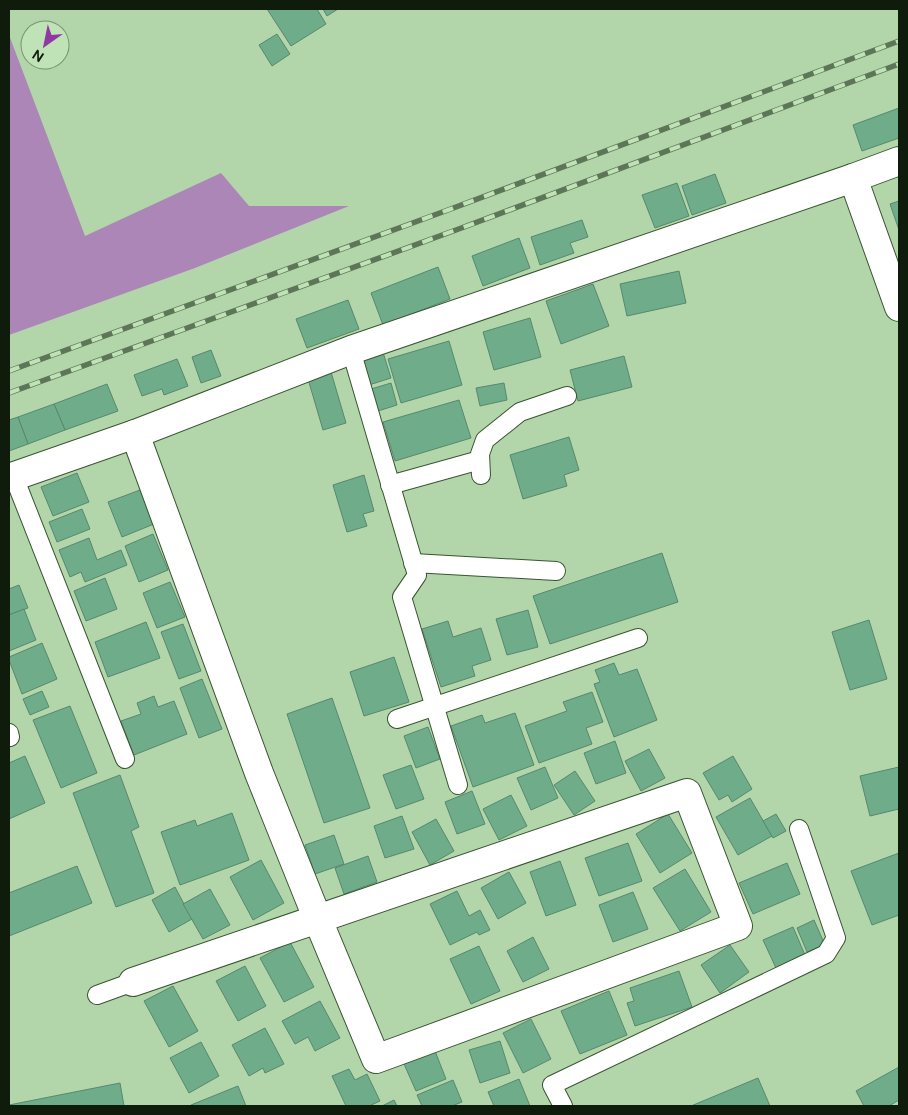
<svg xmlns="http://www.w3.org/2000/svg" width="908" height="1115" font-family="'DM Sans',sans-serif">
  <rect width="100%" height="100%" fill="#b2d5a9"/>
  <path fill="#ac86b6" d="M9,35l76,201 136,-63 28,33h100l-154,62 -186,67z"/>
  <g fill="#6fac8a" stroke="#56896d">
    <path d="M267,9h50l9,15 -35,22z"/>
    <path d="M323,9h15l-11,7z"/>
    <path d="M277,34l13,20 -18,12 -13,-21z"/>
    <path d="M899,108v30l-37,13 -9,-26z"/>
    <path d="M715,174l11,29 -34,12 -10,-29z"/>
    <path d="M677,183l12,33 -34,12 -13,-33z"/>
    <path d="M899,201v29l-9,-26z"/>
    <path d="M582,220l6,17 -18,6 4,10 -34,12 -9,-28z"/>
    <path d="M519,238l11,30 -47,18 -11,-30z"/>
    <path d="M438,267l12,32 -67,26 -12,-32z"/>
    <path d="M679,271l7,32 -59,13 -7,-32z"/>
    <path d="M593,284l16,42 -48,18 -15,-43z"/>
    <path d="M348,300l11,29 -52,19 -11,-29z"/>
    <path d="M530,318l11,39 -47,13 -11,-38z"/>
    <path d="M449,341l13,44 -61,18 -13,-44z"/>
    <path d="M382,349l9,29 -22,7 -9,-30z"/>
    <path d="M211,350l10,26 -20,7 -9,-26z"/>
    <path d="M624,356l8,31 -54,14 -8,-31z"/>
    <path d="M177,359l11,27 -24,9 -2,-6 -20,7 -8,-21z"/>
    <path d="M331,372l15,51 -23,7 -15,-51z"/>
    <path d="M391,383l6,22 -19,6 -7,-22z"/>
    <path d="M504,383l3,17 -27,6 -4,-18z"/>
    <path d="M107,384l11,27 -53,19 -11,-26z"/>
    <path d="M459,400l12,38 -76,23 -12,-39z"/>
    <path d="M54,404l11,26 -37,14 -10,-27z"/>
    <path d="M18,417l10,27 -19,7v-31z"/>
    <path d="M569,437l10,33 -15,5 3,11 -44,13 -13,-44z"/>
    <path d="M77,473l12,29 -36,14 -12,-29z"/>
    <path d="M364,475l10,36 -11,3 4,12 -20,6 -14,-47z"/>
    <path d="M140,490l14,34 -32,13 -14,-35z"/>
    <path d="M82,509l8,20 -33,13 -8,-20z"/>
    <path d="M153,534l15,36 -29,12 -14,-36z"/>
    <path d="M89,538l8,22 24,-10 6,15 -42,17 -4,-10 -11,5 -11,-27z"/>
    <path d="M662,553l16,49 -128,42 -17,-48z"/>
    <path d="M105,578l12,31 -31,12 -12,-30z"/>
    <path d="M170,582l15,35 -28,11 -14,-35z"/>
    <path d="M19,585l9,23 -19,7v-26z"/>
    <path d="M24,609l12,31 -27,11v-36z"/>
    <path d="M528,610l10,37 -31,8 -11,-36z"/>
    <path d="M869,620l18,59 -37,11 -18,-58z"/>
    <path d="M448,621l5,16 28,-9 10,32 -19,6 3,10 -34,11 -19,-58z"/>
    <path d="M146,622l14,36 -52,19 -13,-35z"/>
    <path d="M183,624l18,47 -22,8 -18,-47z"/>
    <path d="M42,643l15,36 -35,15 -13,-34v-3z"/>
    <path d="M394,657l15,45 -45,14 -14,-44z"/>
    <path d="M614,663l5,12 18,-6 20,51 -43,17 -20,-53 6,-2 -5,-12z"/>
    <path d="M202,679l20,50 -23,9 -19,-50z"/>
    <path d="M42,691l7,16 -19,8 -7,-16z"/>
    <path d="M592,692l11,30 -17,6 6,16 -53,19 -14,-37 42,-15 -4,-9z"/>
    <path d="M154,696l4,11 16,-6 13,33 -53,21 -13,-34 20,-7 -4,-11z"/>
    <path d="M332,698l38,110 -46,15 -37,-109z"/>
    <path d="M70,706l27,67 -36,15 -28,-68z"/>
    <path d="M515,713l19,52 -61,22 -22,-61 31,-11 3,8z"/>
    <path d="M428,727l12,32 -24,9 -12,-32z"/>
    <path d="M615,741l11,32 -30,11 -12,-31z"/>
    <path d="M649,749l16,29 -24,13 -16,-30z"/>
    <path d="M25,756l20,47 -36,16v-56z"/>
    <path d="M733,756l19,33 -20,13 -4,-7 -9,5 -16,-27z"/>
    <path d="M411,765l13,34 -28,10 -13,-34z"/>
    <path d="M545,767l13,31 -27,12 -14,-32z"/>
    <path d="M899,767v42l-29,7 -10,-40z"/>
    <path d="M575,771l20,30 -21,14 -20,-30z"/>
    <path d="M120,775l19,52 -8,4 23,62 -38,14 -43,-114z"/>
    <path d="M472,791l13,33 -28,10 -12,-32z"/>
    <path d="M511,795l16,31 -28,14 -16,-31z"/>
    <path d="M750,798l22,38 -34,19 -22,-38z"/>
    <path d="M232,813l17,47 -69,25 -19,-53 34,-12 2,6z"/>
    <path d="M668,814l24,39 -32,20 -24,-39z"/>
    <path d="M776,814l10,17 -13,7 -10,-17z"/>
    <path d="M402,816l12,33 -29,9 -11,-32z"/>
    <path d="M436,819l18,32 -24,14 -18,-33z"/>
    <path d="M334,835l10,29 -29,10 -10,-29z"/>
    <path d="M628,843l14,38 -43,15 -14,-38z"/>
    <path d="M899,853v62l-27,10 -21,-54z"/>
    <path d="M368,856l9,26 -33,12 -9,-26z"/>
    <path d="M261,860l23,43 -31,17 -23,-43z"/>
    <path d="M560,861l16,44 -30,11 -16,-44z"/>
    <path d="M787,863l13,31 -47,20 -14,-31z"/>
    <path d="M77,866l15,37 -83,33v-43z"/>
    <path d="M685,869l26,43 -31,19 -27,-43z"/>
    <path d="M509,872l17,31 -28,16 -17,-31z"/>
    <path d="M175,887l17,32 -23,13 -17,-32z"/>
    <path d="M210,889l20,36 -27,14 -20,-35z"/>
    <path d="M457,891l12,25 11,-6 10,20 -11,5 -2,-3 -27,13 -20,-41z"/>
    <path d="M633,892l15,37 -35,13 -14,-37z"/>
    <path d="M814,920l11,25 -18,7 -10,-24z"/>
    <path d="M793,927l12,28 -29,13 -13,-28z"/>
    <path d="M533,937l16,32 -26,13 -16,-31z"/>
    <path d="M290,942l24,45 -30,15 -24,-44z"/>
    <path d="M730,945l19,27 -29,21 -19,-28z"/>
    <path d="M479,946l21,45 -29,13 -21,-45z"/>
    <path d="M245,966l21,40 -28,15 -22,-40z"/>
    <path d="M679,971l13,36 -57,19 -8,-23 7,-2 -4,-13z"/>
    <path d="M173,986l25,45 -29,16 -25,-46z"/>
    <path d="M609,991l18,44 -47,19 -19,-43z"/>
    <path d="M320,1001l20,37 -25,13 -7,-14 -13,7 -13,-23z"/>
    <path d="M531,1019l20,40 -28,14 -20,-40z"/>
    <path d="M265,1028l19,36 -19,9 -2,-5 -14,8 -17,-31z"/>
    <path d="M500,1041l10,32 -30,10 -11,-33z"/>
    <path d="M201,1042l18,34 -30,17 -19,-35z"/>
    <path d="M435,1051l11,28 -30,12 -12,-27z"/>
    <path d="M899,1067v33l-10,6h-25l-8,-15z"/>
    <path d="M349,1069l6,11 12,-6 13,27 -11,5h-23l-14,-30z"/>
    <path d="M758,1078l12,28h-79z"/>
    <path d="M519,1079l11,27h-36l-6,-14z"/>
    <path d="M453,1080l9,22 -10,4h-30l-5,-11z"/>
    <path d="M120,1083l4,23h-115v-1z"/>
    <path d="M238,1086l8,20h-54l-1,-1z"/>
    <path d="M394,1100l3,6h-15z"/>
  </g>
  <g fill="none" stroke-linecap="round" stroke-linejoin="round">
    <g stroke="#385630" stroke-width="20">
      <g id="lane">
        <path d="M351,350l66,225 -15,22 56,188"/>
        <path d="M481,475l-1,-21 5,-14 35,-28 47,-16"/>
        <path d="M14,477l111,282"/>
        <path d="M390,485l90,-25"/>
        <path d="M413,563l143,8"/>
        <path d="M397,719l241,-81"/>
        <path d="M9,733l1,4h-1"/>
        <path d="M97,995l36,-13"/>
        <path d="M563,1106l-11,-21 274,-131 10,-16 -37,-109"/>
      </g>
    </g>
    <g stroke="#385630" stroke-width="30">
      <g id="street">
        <path d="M853,178l46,129"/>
        <path d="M9,478l126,-44 216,-84 502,-172 46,-17"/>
        <path d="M133,982l554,-189 51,133 -362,133 -58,-139 -59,-147 -124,-339"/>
      </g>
    </g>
    <use href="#lane" stroke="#fff" stroke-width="18"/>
    <use href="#street" stroke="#fff" stroke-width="28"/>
    <g stroke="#5e7658" stroke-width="5.5">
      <g id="rail">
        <path d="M9,371l439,-161 451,-169"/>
        <path d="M9,393l447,-163 443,-166"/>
      </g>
    </g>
    <use href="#rail" stroke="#bfe2b6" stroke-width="4" stroke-dasharray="11" stroke-linecap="butt"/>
  </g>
  <rect width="908" height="1115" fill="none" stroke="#0f1c0c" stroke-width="20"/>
  <g transform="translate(45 45) rotate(213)"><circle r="24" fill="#bfe2b6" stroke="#799372"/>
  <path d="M0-4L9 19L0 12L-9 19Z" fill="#9039a5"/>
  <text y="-8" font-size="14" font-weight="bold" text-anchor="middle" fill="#0f1c0c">N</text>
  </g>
</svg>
